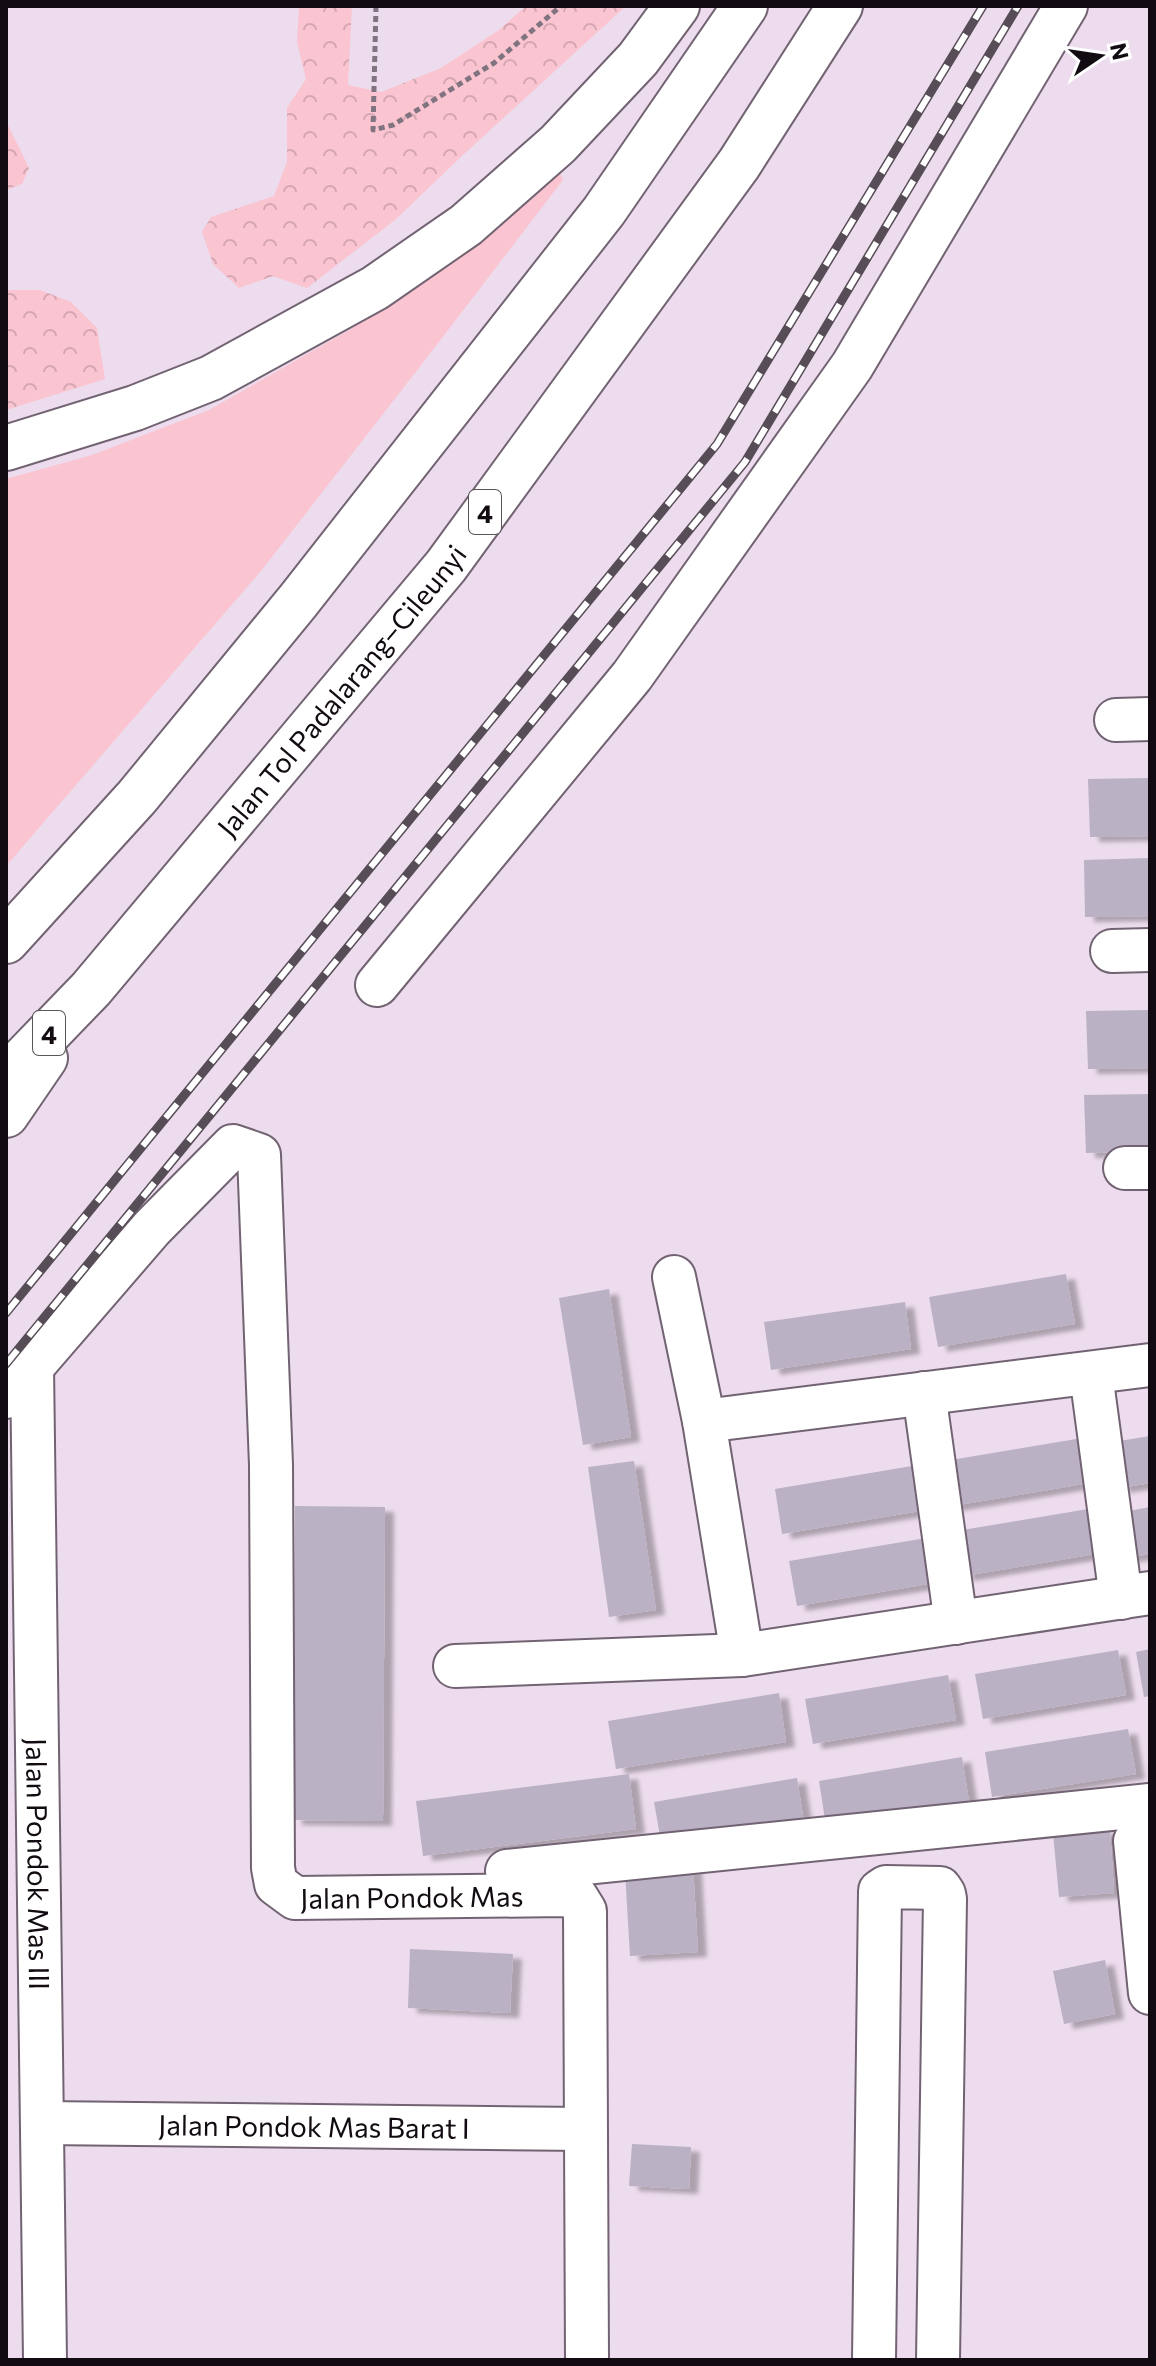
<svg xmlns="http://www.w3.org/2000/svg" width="1156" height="2366" font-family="Commissioner,sans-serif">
  <defs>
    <pattern id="forest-crowns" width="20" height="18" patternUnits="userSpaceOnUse" patternTransform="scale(2)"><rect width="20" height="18" fill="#fac4d0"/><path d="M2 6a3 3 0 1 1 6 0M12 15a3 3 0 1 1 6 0" fill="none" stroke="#d5a7b2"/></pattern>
    <filter id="shadow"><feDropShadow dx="9" dy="5" stdDeviation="2" flood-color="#0004"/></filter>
  </defs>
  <rect width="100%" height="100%" fill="#eddced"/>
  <path fill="#fac4d0" d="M560,173l3,7 -131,171 -171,220 -255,295v-387l86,-24 117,-45 142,-81 132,-94z"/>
  <g fill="url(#forest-crowns)">
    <path d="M299,6h53l-4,79 33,7 60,-24 58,-38 27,-24h100l-162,148 -69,66 -88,68 -34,-12 -34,12 -26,-24 -11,-32 9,-15 63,-21 13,-34v-54l19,-29 -9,-37z"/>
    <path d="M6,121l23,47 -7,16 -16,6z"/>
    <path d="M6,290h34l31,12 26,26 8,51 -99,31z"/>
  </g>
  <g fill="#bab1c5" filter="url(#shadow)">
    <path d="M1150,778v58l-60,1 -2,-58z"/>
    <path d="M1150,858v58l-65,1 -1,-57z"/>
    <path d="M1150,1010v58l-62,1 -2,-58z"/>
    <path d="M1150,1094v57l-64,2 -2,-58z"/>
    <path d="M1066,1274l9,50 -137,23 -9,-50z"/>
    <path d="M609,1289l22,148 -48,8 -24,-147z"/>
    <path d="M905,1302l6,47 -140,21 -7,-48z"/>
    <path d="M1150,1436v47l-30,5 -7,-46z"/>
    <path d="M1088,1437l7,45 -143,24 -7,-45z"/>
    <path d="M634,1461l22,149 -47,7 -21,-150z"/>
    <path d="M918,1465l8,45 -144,24 -7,-45z"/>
    <path d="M295,1506l90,1 -2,314 -90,-1z"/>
    <path d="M1100,1507l7,45 -143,24 -8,-45z"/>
    <path d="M1150,1507v47l-25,4 -7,-45z"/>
    <path d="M932,1537l8,45 -143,24 -8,-45z"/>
    <path d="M1150,1649v47l-6,1 -8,-45z"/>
    <path d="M1118,1650l8,45 -143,24 -8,-45z"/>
    <path d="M948,1675l8,45 -143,24 -8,-45z"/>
    <path d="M779,1693l7,49 -170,27 -8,-48z"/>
    <path d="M1128,1729l8,45 -144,23 -7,-45z"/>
    <path d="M962,1757l7,45 -143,24 -7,-45z"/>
    <path d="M629,1774l7,55 -213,27 -7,-55z"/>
    <path d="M797,1778l7,45 -142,24 -8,-45z"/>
    <path d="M1110,1829l4,64 -55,4 -6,-64z"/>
    <path d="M693,1867l5,85 -68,4 -5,-85z"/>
    <path d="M410,1949l103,5 -3,59 -102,-5z"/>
    <path d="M1105,1960l10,54 -51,10 -11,-53z"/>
    <path d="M632,2144l59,3 -2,42 -60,-3z"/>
  </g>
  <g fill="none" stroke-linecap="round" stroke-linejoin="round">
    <g stroke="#726372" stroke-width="46">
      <g id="minor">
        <path d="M1116,720l34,-1"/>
        <path d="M1112,951l38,-1"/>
        <path d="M377,985l255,-309 220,-310 214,-360"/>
        <path d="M1125,1168h25"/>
        <path d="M674,1277l30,144 38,234"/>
        <path id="s1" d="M32,1366l13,994"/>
        <path d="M1091,1374l30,224"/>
        <path d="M924,1393l32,230"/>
        <path id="s2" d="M6,1397l146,-169 81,-82 26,9 12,310 2,403 3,16 19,14 269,-3 13,3 8,13 2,449"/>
        <path d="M704,1421l446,-56"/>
        <path d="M455,1666l287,-11 408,-62"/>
        <path d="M1135,1841l15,152"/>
        <path d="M507,1871l643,-66"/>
        <path id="s3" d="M42,2123l543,6"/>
        <path d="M874,2360l6,-469 6,-4 54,1 4,6 1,5 -7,461"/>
      </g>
    </g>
    <g stroke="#726372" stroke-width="48">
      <g id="highway">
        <path d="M6,448l129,-40 76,-30 164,-90 91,-63 92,-81 80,-85 39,-53"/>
        <path d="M6,941l131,-144 161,-196 306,-390 141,-205"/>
        <path id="s4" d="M6,1077l85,-88 355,-423 293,-402 101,-158"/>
        <path d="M6,1115l39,-57"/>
      </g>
    </g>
    <path stroke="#807480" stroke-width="5" stroke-dasharray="6 4" stroke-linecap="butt" d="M376,6l-3,124 20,-5 101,-62 67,-57"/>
    <use href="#minor" stroke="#fff" stroke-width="42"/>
    <use href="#highway" stroke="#fff" stroke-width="44"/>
    <g stroke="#574d57" stroke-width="9">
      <g id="rail">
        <path d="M6,1313l711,-869 266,-438"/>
        <path d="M6,1364l739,-902 273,-456"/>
      </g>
    </g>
    <use href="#rail" stroke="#fff" stroke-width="6" stroke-dasharray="18" stroke-linecap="butt"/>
  </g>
  <g text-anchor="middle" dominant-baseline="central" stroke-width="6" stroke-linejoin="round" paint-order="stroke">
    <g fill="#fff" stroke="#595559" stroke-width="2">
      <rect x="469" y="490" width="32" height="44" rx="6"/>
      <rect x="33" y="1011" width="32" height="44" rx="6"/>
    </g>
    <g font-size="26" font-weight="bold" fill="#120c12">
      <text x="485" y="512">4</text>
      <text x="49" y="1033">4</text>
    </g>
    <g font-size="28" fill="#120c12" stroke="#fff">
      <text stroke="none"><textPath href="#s4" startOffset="512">Jalan Tol Padalarang–Cileunyi</textPath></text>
      <text stroke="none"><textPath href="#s1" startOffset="498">Jalan Pondok Mas III</textPath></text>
      <text stroke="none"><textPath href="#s2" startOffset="1236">Jalan Pondok Mas</textPath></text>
      <text stroke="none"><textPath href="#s3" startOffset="272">Jalan Pondok Mas Barat I</textPath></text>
    </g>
  </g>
  <rect width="1156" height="2366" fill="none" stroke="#120c12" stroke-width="16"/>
  <g transform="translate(1100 56) rotate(77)" stroke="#ffffff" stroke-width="6" paint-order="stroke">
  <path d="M0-6L14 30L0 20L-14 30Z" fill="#120c12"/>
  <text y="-12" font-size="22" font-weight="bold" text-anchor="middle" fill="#120c12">N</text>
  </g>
</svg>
